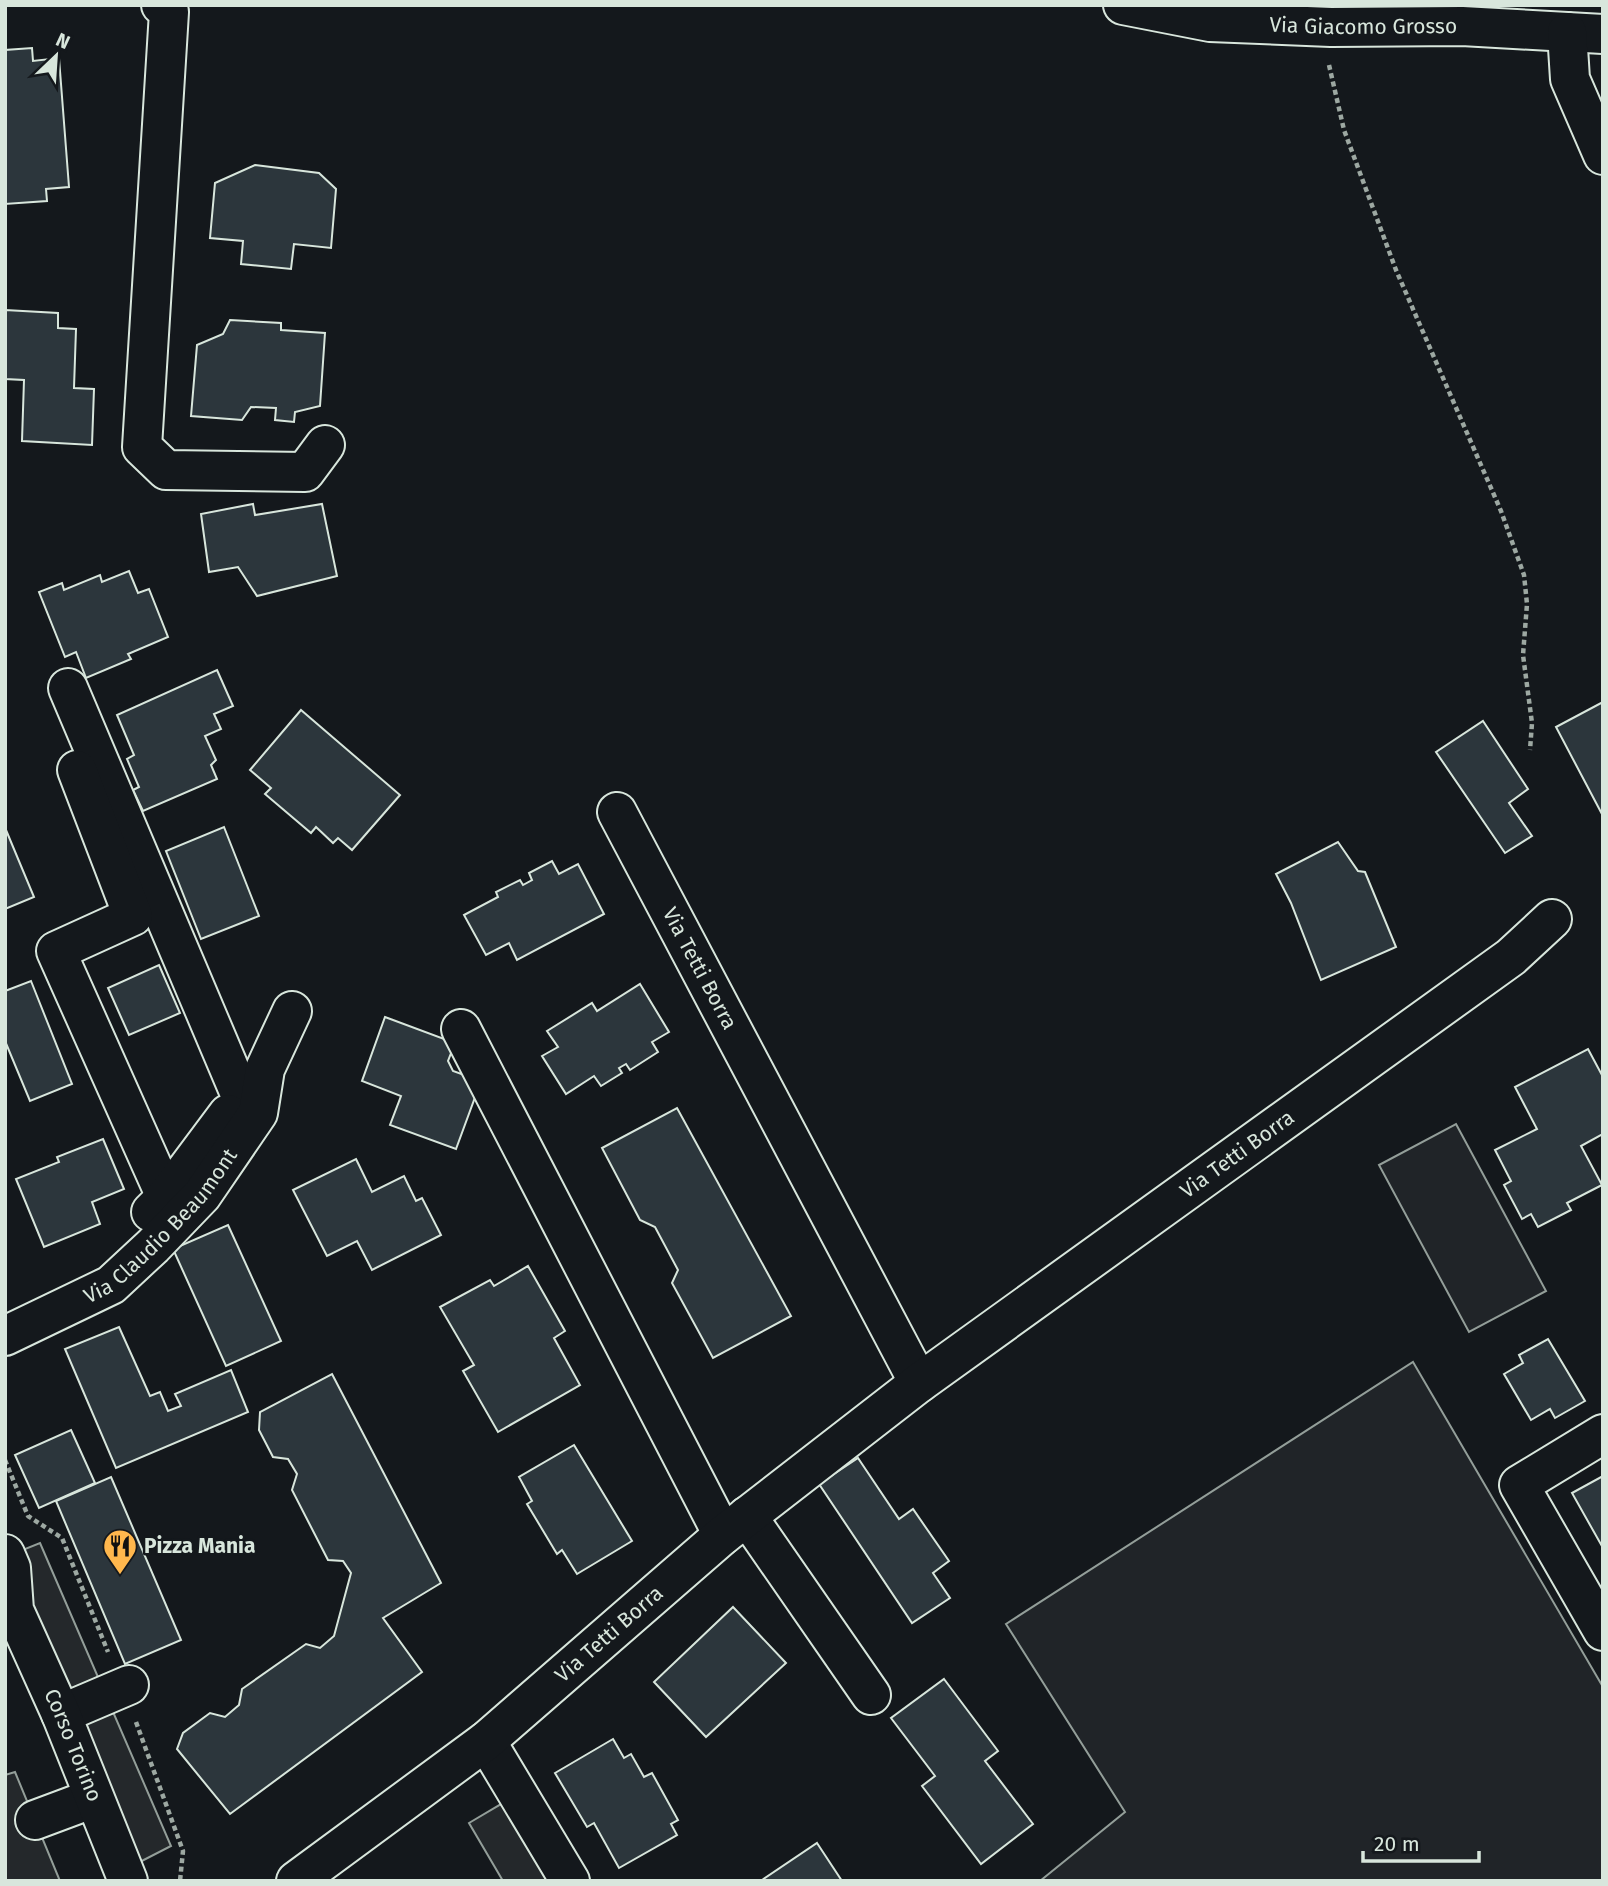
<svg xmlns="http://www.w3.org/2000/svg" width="1608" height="1886" font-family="'Fira Sans',sans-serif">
  <rect width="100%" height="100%" fill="#14181c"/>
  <g fill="#202428" stroke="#939e99" stroke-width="2">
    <path d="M1456,1124l90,167 -77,41 -90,-167z"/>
    <path d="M1413,1362l190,325v194h-563l85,-69 -119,-188z"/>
  </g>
  <g fill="#24282b" stroke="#939e99" stroke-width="2">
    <path d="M40,1543l131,303 -39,20 -127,-309z"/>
    <path d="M15,1772l45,109h-55v-106z"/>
    <path d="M518,1794l52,87h-67l-34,-58z"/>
  </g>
  <g fill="#2c363c" stroke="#d8e6dc" stroke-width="2">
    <path d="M32,48l1,13 26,-3 10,129 -23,2 1,12 -42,3v-154z"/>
    <path d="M255,165l64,8 17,16 -5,59 -37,-4 -3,25 -50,-5 2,-23 -33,-3 5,-55z"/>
    <path d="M5,310l53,3v15l18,1 -2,59 20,1 -2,56 -70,-4 2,-61 -19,-1z"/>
    <path d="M230,320l51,3v7l44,3 -5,73 -25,6 -1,10 -19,-2 1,-12 -25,-1 -9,13 -51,-4 6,-71 26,-11z"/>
    <path d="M253,504l2,11 67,-11 15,72 -80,20 -19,-29 -29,5 -8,-58z"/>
    <path d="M129,571l9,22 11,-4 19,48 -40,17 3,5 -45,19 -10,-26 -11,5 -26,-65 23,-9 2,7 36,-15 2,7z"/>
    <path d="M217,670l16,36 -19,8 7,15 -16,7 11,24 -5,5 6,14 -74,32 -10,-21 6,-3 -12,-28 7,-4 -17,-40z"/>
    <path d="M1603,702v114l-47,-89z"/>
    <path d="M301,710l99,85 -48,55 -14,-12 -5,5 -17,-16 -5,6 -46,-39 6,-6 -21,-18z"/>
    <path d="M1483,721l45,68 -19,14 23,33 -27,17 -69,-101z"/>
    <path d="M224,827l35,89 -58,23 -35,-88z"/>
    <path d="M6,830l28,67 -29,12v-78z"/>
    <path d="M1338,842l20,29 7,1 31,75 -75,33 -30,-77 -15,-29z"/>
    <path d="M552,861l7,13 19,-10 26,50 -87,46 -8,-17 -23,12 -22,-40 34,-18 -2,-5 24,-12 3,5 9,-5 -3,-7z"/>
    <path d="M159,965l21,48 -51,22 -21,-47z"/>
    <path d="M31,981l41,103 -42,17 -25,-60v-50z"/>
    <path d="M640,984l29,48 -17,10 6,10 -28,18 -4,-6 -7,4 3,5 -21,13 -7,-10 -28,18 -24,-38 16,-9 -11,-16 45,-28 5,8z"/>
    <path d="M385,1017l70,26 -7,18 5,10 28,10 -25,68 -66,-24 11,-29 -39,-15z"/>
    <path d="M1588,1049l15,28v57l-22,12 21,39 -35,18 4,7 -33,17 -7,-13 -9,5 -18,-34 7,-4 -16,-31 42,-21 -22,-42z"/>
    <path d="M677,1108l114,208 -78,42 -41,-75 6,-13 -23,-43 -15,-7 -38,-72z"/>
    <path d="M103,1139l21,50 -32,13 8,22 -56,23 -28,-68 43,-17 -2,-5z"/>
    <path d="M356,1159l16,33 32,-16 12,25 6,-3 19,37 -69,35 -15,-29 -30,15 -34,-66z"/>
    <path d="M228,1225l53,116 -55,25 -53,-117z"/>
    <path d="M528,1266l37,65 -11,7 26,47 -82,47 -35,-61 11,-6 -34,-58 50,-27 4,6z"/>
    <path d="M119,1327l31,69 10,-4 8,19 13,-5 -6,-12 56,-24 17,42 -132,56 -51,-119z"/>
    <path d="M1548,1339l37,62 -30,17 -5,-9 -19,11 -27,-46 19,-11 -4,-8z"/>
    <path d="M332,1374l109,209 -58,35 39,54 -192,142 -53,-65 6,-16 27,-20 15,4 14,-12 3,-16 64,-45 14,4 14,-12 17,-63 -8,-12 -15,-1 -36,-70 5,-16 -9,-15 -15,-2 -14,-27 1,-18z"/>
    <path d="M71,1430l24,53 -56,25 -24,-53z"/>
    <path d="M574,1445l58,96 -55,33 -15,-24 -5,4 -30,-50 5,-3 -13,-24z"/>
    <path d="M858,1458l41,61 14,-10 36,52 -16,12 17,25 -38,25 -93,-139z"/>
    <path d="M1603,1476v72l-31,-55z"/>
    <path d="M111,1477l70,163 -56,24 -69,-163z"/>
    <path d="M733,1607l53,56 -80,74 -52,-55z"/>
    <path d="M944,1679l54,72 -13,10 48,63 -52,40 -59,-78 13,-10 -44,-58z"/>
    <path d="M613,1739l11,19 7,-4 13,23 8,-4 26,47 -7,4 6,11 -58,33 -25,-45 -7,4 -32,-54z"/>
    <path d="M817,1843l25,38h-80v-1z"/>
  </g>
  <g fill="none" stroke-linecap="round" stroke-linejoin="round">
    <g stroke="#d8e6dc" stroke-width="42">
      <g id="minor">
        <path d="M161,5l8,7 -27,435 24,23 139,2 20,-27"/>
        <path id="s1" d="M1123,5l87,17 121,5 131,-1 141,8"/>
        <path d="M1567,32l3,47 33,76"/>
        <path d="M68,688l173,408"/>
        <path d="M77,770l56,146 -77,35 110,246"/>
        <path id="s2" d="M617,812l302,571"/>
        <path d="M461,1029l262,506"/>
        <path d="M151,1212l15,-15 62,-83"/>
        <path id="s3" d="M5,1336l106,-51 42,-39 49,-51 56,-82 7,-44 27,-58"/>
        <path d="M1603,1434l-84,51 84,146"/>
        <path d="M747,1516l124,179"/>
        <path d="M61,1714l68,-29"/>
        <path d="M486,1741l84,140"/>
        <path d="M35,1820l59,-22"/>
        <path id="s4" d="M296,1881l190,-140 237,-206 196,-152 592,-426 41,-38"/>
      </g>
    </g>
    <g stroke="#d8e6dc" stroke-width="42">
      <g id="major">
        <path id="s5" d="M5,1554l6,14 3,42 47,104 67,167"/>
      </g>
    </g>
    <g stroke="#9da8a2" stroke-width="4.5" stroke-dasharray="5 3.5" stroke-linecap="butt">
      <path d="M1329,65l15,65 52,140 105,241 23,64 3,29 -4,51 9,68 -2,27"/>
      <path d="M5,1460l23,56 34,22 46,114"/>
      <path d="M136,1722l47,129 -3,30"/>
    </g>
    <use href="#minor" stroke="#14181c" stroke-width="38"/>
    <use href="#major" stroke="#14181c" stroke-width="38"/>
  </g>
  <defs>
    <g id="restaurant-pin" transform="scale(1.75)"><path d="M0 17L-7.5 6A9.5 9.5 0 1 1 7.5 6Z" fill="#ffb74d" stroke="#14181c"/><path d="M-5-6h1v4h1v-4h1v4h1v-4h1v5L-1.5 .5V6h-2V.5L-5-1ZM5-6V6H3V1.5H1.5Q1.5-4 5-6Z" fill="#111"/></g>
  </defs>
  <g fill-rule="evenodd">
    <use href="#restaurant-pin" x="120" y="1546"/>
  </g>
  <g text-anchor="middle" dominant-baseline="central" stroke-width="5" stroke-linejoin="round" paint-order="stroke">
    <g font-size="21" fill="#d8e6dc" stroke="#14181c">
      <text stroke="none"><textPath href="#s1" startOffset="242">Via Giacomo Grosso</textPath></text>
      <text stroke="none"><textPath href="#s2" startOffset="177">Via Tetti Borra</textPath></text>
      <text stroke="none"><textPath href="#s4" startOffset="1190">Via Tetti Borra</textPath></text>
      <text stroke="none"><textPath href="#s3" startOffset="194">Via Claudio Beaumont</textPath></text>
      <text stroke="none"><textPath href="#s4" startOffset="399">Via Tetti Borra</textPath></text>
      <text stroke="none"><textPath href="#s5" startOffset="205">Corso Torino</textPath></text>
    </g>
    <g font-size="21" font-weight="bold" fill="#d8e6dc" stroke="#14181c" text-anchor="start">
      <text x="144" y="1546">Pizza Mania</text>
    </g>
  </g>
  <rect width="1608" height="1886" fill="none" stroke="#d8e6dc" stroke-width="14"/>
  <g transform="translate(56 56) rotate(25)" stroke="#14181c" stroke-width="5" paint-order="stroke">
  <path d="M0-5L12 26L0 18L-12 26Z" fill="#d8e6dc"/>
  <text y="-10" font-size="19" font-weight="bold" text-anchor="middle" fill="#d8e6dc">N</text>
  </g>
  <path d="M1363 1851v10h116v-10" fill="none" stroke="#d8e6dc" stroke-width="3.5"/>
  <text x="1374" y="1851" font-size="21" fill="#d8e6dc" stroke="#14181c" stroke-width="5" paint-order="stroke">20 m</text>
</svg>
